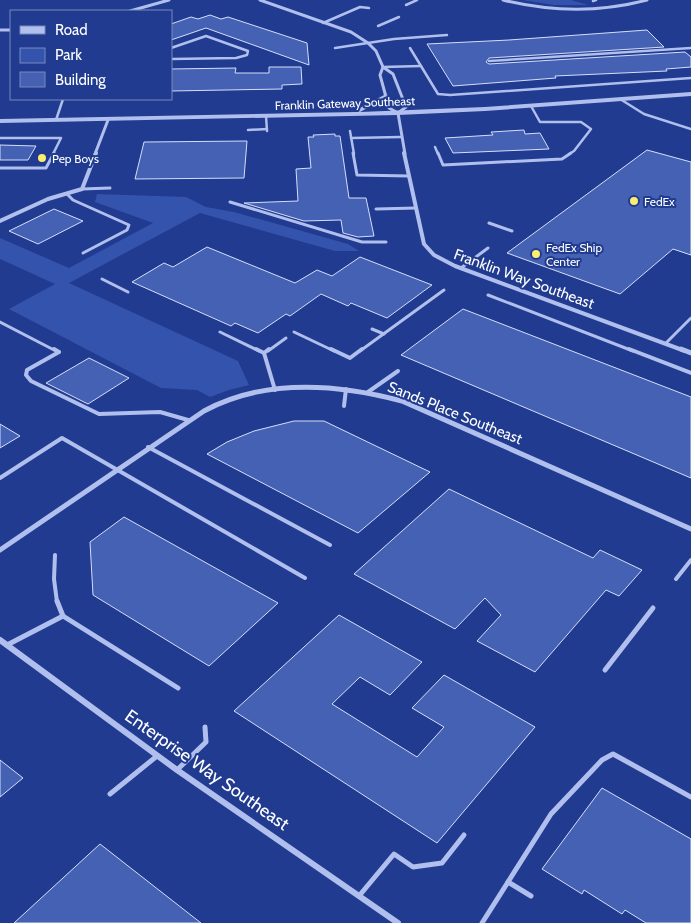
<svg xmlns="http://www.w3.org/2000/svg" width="691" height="923" font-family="Cabin,sans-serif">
  <rect width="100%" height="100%" fill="#203b8f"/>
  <g fill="#3453ac">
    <path d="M522,0h49l17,5h-34z"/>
    <path d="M97,194l89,3 20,10 28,5 114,32 11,7h-24l-135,-38 -131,70 169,78 11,24 -20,5 -19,7 -13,-7 -36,-2 -152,-79 46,-25 -55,-25v-21l69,30 84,-45 -58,-21z"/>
  </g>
  <g fill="#4561b4" stroke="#d5def9">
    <path d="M210,15l11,4 7,-2 79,26 2,22 -103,-37 -35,12v-16l20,-7 7,2z"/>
    <path d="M647,30l17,17 -175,11 -3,4 3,2 196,-12 6,5v10l-25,2 1,2 -112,5 1,2 -103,8 -26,-42 82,-4z"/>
    <path d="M269,67h32l1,17 -20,1v4l-111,2v-22l65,-1 -1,5h34z"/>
    <path d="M524,130l1,4 15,-1 9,16 -96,4 -8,-15 48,-3 -2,-3z"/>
    <path d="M335,134v2h5l9,62h17l8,38 -16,1 -15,-4 -2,-13 -37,1 -60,-18 54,-2 -2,-32 15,-1 -3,-31h6l-1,-2z"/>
    <path d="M247,141l-3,37 -109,1 9,-37z"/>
    <path d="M0,145l36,1 -8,14h-28z"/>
    <path d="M647,150l44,12v93l-18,-6 -53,45 -113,-41z"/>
    <path d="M54,209l29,12 -45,23 -29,-13z"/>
    <path d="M207,247l88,36 22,-13 15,6 28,-19 72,28 -45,33 -36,-15 -3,3 -27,-12 -31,22 -4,-2 -28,19 -23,-10 -4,3 -99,-44 32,-19 9,4z"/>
    <path d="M463,309l228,88v81l-290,-123z"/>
    <path d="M89,358l40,20 -41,26 -42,-21z"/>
    <path d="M294,421h30l106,51 -72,61 -151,-79 20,-12 27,-11z"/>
    <path d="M0,424l20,12 -20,12z"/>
    <path d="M449,489l144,69 7,-8 42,20 -23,26 -13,-6 -71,82 -58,-31 24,-26 -16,-17 -30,31 -101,-55z"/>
    <path d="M124,517l154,86 -69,63 -116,-71 -3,-53z"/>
    <path d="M339,615l83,47 -32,33 -30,-18 -28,27 85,53 27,-30 -32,-19 32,-33 91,52 -98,116 -203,-132z"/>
    <path d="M0,760l23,18 -23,19z"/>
    <path d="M602,788l89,51v84h-45l-21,-13 -3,4 -38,-24 -2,4 -40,-25z"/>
    <path d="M100,844l101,79h-187z"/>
  </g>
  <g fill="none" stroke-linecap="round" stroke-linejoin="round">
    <g stroke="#b0bfed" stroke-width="2.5">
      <path d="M593,1l3,-1"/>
      <path d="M406,5l11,-5"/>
      <path d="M323,23l37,-16 9,1"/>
      <path d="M378,26l21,-9"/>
      <path d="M171,48l35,-12 42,15 -1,4 -11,3 -65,1"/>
      <path d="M335,48l59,-9 53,-4"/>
      <path d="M410,48l28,46 12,1 241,-17"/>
      <path d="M489,61l202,-13"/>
      <path d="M383,67l38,-1"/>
      <path d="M620,99l24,15 47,15"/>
      <path d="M531,106l9,16h41l10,7 -17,22 -5,3"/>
      <path d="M266,116l1,15"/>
      <path d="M56,120l7,-21"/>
      <path d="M248,130l19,-1"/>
      <path d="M350,131l4,23"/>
      <path d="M0,138h61l-8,16"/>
      <path d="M351,138l50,-1"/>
      <path d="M435,147l3,7"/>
    </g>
    <g stroke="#b0bfed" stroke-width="3">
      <path d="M353,153l4,22 52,1"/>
      <path d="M438,153l5,12 119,-6 9,-6"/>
      <path d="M0,168h46l8,-15"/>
      <path d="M82,189l28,-1"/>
      <path d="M68,195l5,5 56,25 -2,5 -44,23"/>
      <path d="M230,202l132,40h24"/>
      <path d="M376,209l40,-1"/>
      <path d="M489,223l23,8"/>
      <path d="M461,268l27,-20"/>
      <path d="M102,279l26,13"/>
      <path d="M488,295l145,56"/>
      <path d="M0,322l56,29"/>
      <path d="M372,329l12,5"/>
      <path d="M220,332l39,19"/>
      <path d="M294,332l40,19"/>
      <path d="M666,343l25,-25"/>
      <path d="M268,351l18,-13"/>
      <path d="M360,351l84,-61"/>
    </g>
    <g stroke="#b0bfed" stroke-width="4">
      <path d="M54,349l5,3"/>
      <path d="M256,349l8,4"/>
      <path d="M269,349l-5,4 11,37"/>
      <path d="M331,349l19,9 12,-9"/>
      <path d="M629,349l62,24"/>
      <path d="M59,352l-32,18 -1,5 5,6 68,33 61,-2 28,8"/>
      <path d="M368,392l30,-21"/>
      <path d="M344,406l2,-17"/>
      <path d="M148,447l182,98"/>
      <path d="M0,478l62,-40 243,140"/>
      <path d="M55,555l-1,24 3,23"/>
      <path d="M676,579l15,-19"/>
    </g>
    <g stroke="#b0bfed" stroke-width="5">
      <path d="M57,601l6,15 115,72"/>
      <path d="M7,645l56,-29"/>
      <path d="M605,670l48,-62"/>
      <path d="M177,770l29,-28 -1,-15"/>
      <path d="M110,794l47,-38"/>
      <path d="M359,896l35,-42 19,13 29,-4 22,-28"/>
      <path d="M531,896l-23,-14 43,-68 51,-54 11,-6 78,43"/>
      <path d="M482,923l26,-41"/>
    </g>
    <g stroke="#b0bfed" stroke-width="3">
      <path d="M260,0l91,32 17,11 8,8 7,16 10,7 13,33 -8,6"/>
      <path d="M503,0c49,12 95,13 144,0"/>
      <path d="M130,11l39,-11"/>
      <path d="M0,30h11"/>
      <path d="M383,67l-3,8 9,33 9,5"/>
      <path d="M398,113l7,41"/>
      <path d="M95,154l13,-34"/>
    </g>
    <g stroke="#b0bfed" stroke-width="4">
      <path d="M404,153l20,91 10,11 21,11 230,85"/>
      <path d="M0,221l48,-22 34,-10 14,-36"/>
    </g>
    <g stroke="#b0bfed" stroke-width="5">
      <path d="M681,349l10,4"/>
      <path d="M0,550l204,-139c61,-33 134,-27 198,-10l289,128"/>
    </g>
    <path stroke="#b0bfed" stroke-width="6" d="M0,640l177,130 221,153"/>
    <path fill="#b0bfed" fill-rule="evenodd" d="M691,92v4l-206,15 -87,4 -398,8v-4l356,-7v-2l30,-16 3,2 -1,1 -28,15 125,-5z"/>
  </g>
  <g fill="#faed70" stroke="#203b8f" stroke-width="2">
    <circle cx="42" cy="158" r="5"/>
    <circle cx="634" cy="201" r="5"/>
    <circle cx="536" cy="254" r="5"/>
  </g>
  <g text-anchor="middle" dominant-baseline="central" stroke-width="4" stroke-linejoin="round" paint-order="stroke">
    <g font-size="12" fill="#fff" stroke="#203b8f">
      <text transform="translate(345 103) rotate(-2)">Franklin Gateway Southeast</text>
    </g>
    <g font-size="12" fill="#fff" stroke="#203b8f" text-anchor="start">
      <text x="52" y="158">Pep Boys</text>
      <text x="644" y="201">FedEx</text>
      <text x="546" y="247">FedEx Ship<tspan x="546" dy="14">Center</tspan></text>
    </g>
    <g font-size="15" fill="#fff" stroke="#203b8f">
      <text transform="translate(524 279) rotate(20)">Franklin Way Southeast</text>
      <text transform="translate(455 413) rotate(22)">Sands Place Southeast</text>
    </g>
    <g font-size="18" fill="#fff" stroke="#203b8f">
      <text transform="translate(207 770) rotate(35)">Enterprise Way Southeast</text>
    </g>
  </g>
  <rect x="10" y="10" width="162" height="90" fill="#203b8f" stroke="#7989bc"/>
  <rect x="20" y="26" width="25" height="8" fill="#b0bfed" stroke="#7989bc"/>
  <text x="55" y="35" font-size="15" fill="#ffffff">Road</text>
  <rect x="20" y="48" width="25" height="15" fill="#3453ac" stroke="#7989bc"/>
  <text x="55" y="60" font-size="15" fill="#ffffff">Park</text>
  <rect x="20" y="72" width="25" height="15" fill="#4561b4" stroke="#7989bc"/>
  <text x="55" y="85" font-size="15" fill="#ffffff">Building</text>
</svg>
